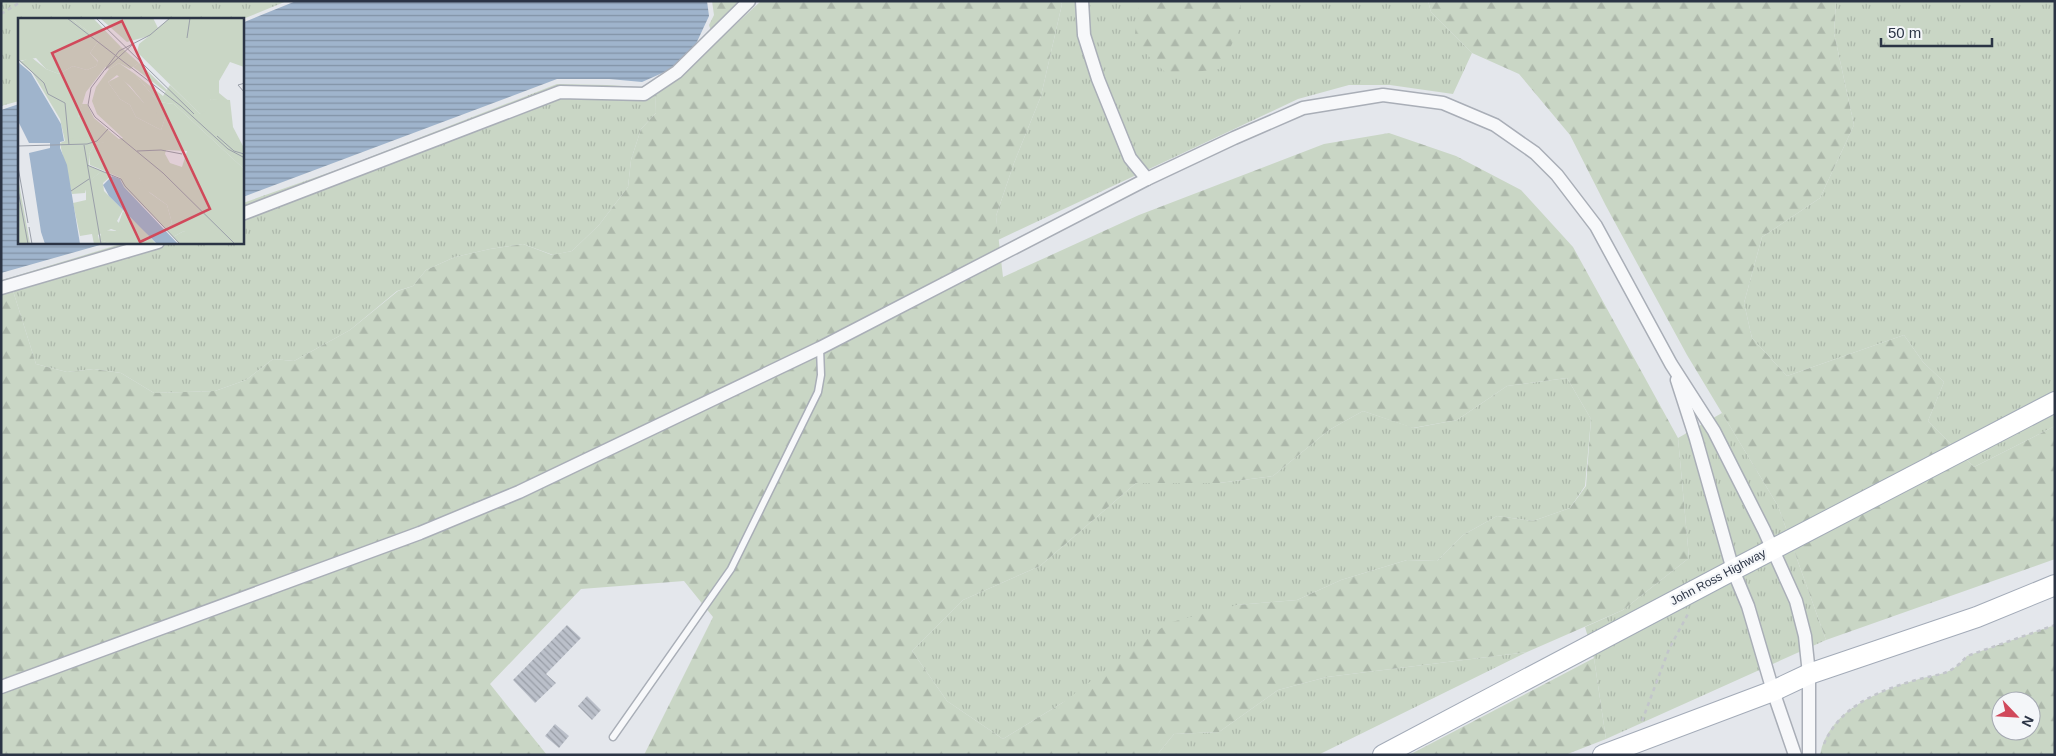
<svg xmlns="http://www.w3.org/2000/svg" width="2056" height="756" font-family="Helvetica,sans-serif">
  <defs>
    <pattern id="grass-tufts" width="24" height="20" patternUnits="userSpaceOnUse" patternTransform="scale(1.25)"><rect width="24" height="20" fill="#c9d6c5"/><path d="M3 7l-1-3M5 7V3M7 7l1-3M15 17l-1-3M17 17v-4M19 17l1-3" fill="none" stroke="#adb8ab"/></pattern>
    <pattern id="forest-firs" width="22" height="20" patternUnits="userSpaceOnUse" patternTransform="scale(1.25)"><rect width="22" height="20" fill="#c9d6c5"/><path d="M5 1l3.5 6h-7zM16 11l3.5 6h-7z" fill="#adb8ab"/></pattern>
    <pattern id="water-rules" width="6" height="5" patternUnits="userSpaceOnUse" patternTransform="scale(1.25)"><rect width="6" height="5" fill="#9fb4cc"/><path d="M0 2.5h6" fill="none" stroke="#8293a7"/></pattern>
    <pattern id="building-back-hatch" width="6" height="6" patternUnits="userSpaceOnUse" patternTransform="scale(1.25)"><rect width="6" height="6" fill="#bbc0ca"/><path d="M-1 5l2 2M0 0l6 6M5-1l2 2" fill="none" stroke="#989da6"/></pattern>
  </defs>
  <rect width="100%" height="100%" fill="#e4e7ec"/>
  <g fill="url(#grass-tufts)">
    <path d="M1,1h286l-44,18h-224v82l-18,5z"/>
    <path d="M1060,1h368l3,11 41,41 -19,41 -63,-9h-41l-51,14 -300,141 -2,-24 18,-53 27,-67 21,-92z"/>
    <path d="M1836,1h219v425l-81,41 -46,-46 16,-39 -21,-20 -19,-27 -117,41 -35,-38 -8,-35 18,-66 58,-39 34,-73 -20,-92z"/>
    <path d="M557,84l50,1 33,2 15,-2 1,28 -15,16 -10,31 -3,27 -29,38 -27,26 -19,4 -30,-11 -33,5 -35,8 -29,13 -13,16 -16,5 -47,39 -56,31 -21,-2 -27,21 -31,11 -61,2 -33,-20 -27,-4 -27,3 -31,-8 -27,-86 115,-35 118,-1 1,-39 99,-35z"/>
    <path d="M1567,378l24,41 -6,67 -15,22 -37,13 -36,-5 -34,19 -26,26 -30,-1 -66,20 -44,20 -60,5 -175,98 -59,36 -56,-38 -35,-50 51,-51 77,-34 96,-83h83l54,-7 56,-46 34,-19 51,17 43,-8 50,-34z"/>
    <path d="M1722,413l56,93 48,134 -220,99 -12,-81 -9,-31 38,-17 66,-52 -11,-120z"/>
    <path d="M1527,652l-209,103h-161l17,-21 45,-2 59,-42 49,-13z"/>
  </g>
  <g fill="url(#forest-firs)" fill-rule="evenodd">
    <path d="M712,1h28l-29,30 -2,-6 5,-10z"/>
    <path d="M761,1h299l2,3 -21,92 -27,67 -18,53 7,61 136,-62 185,-71 65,-11 67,23 65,34 52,57 105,191 11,120 -66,52 -96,42 -200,25 -49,13 -59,42 -45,2 -17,21h-513l69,-138 -29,-36 -103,8 -91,95 57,71h-546v-475l8,-2 27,86 31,8 27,-3 27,4 33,20 61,-2 31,-11 27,-21 21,2 56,-31 48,-39 15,-5 13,-16 29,-13 35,-8 33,-5 29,11 20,-4 27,-26 29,-38 3,-27 10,-31 15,-16 -1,-20 17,-10zM1567,378l24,41 -5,67 -16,22 -37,13 -36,-5 -34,19 -26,26 -30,-1 -66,20 -44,20 -60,5 -69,18 -106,80 -59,36 -56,-38 -35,-50 51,-51 77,-34 96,-83h83l54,-7 56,-46 34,-19 50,17 44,-8 50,-34z"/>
    <path d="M1139,1h101l2,22 -22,46 -52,6 -34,-33z"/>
    <path d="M1428,1h408l-2,32 20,92 -34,73 -58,39 -18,66 8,35 35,38 117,-41 19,27 21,20 -16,39 46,46 81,-41v133l-229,81 -48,-134 -91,-151 -81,-149 -36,-71 -51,-61 -47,-21 -41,-41z"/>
    <path d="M2055,625v130h-235c8,-44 58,-64 96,-75 23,-7 33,-3 51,-24zM2001,701h30v30h-30z"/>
    <path d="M1594,658l12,81 -41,16h-156z"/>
  </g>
  <g fill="url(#water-rules)">
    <path d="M296,1h411l2,15 -14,30 -19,21 -34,15 -33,-3h-52l-314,118 -1,-174z"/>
    <path d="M19,104v138l88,1 -106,30v-163z"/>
  </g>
  <g fill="url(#building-back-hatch)">
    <path d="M567,625l14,13 -35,36 10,9 -21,20 -22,-23z"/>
    <path d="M587,696l14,14 -9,10 -14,-14z"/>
    <path d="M555,724l14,12 -10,12 -14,-12z"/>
  </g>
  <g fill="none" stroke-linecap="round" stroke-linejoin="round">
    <g stroke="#a9aeb7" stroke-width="9">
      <path id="service" d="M613,737l118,-168 87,-177 3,-17 -1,-27"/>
    </g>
    <g stroke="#a9aeb7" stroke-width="15">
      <g id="minor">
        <path d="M1082,1l2,34 14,44 32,79 17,21"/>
        <path d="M242,214l318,-122 84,2 33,-22 72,-71"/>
        <path d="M1,288l157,-46"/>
        <path d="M1677,380l19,59 37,131 15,36 25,85 22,64"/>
        <path d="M1,687l419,-154 99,-41 301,-144 327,-169 87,-41 69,-30 80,-13 60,8 52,22 40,28 22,22 39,51 75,138 43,67 50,99 32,71 9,35 4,38v81"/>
      </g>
    </g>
    <g stroke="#a3abb8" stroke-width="22">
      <g id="primary">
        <path d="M1383,755l350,-185 322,-168"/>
        <path d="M1603,755l170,-64 36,-17 168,-57 78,-32"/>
      </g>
    </g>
    <g stroke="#c2c5cb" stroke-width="2.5" stroke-dasharray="4 4" stroke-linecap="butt">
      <path d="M1,14l21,-13"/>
      <path d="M1642,721l27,-72 19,-35"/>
      <path d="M1824,744c16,-38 54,-53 92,-64 23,-7 33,-3 51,-24l88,-31"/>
    </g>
    <use href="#service" stroke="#f7f8fa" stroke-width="6"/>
    <use href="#minor" stroke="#f7f8fa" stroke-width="12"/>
    <use href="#primary" stroke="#fff" stroke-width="20"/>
  </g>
  <g text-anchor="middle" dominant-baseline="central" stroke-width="4.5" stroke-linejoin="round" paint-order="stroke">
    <g font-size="12" fill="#2b3445" stroke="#f4f6f9">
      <text transform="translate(1718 577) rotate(-28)">John Ross Highway</text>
    </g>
  </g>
  <g transform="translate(18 18)">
    <rect width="226" height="226" fill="#e4e7ec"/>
    <path d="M53,0l28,22 -9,13 8,9 -2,4 -9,4 -14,-4 -14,8 -13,-5 -10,-11 -18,3v-42zM103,29l18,16 -9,6 -11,-6 -10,6 -4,-3zM117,56l28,22 7,-11 30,29 11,-15 19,1 3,27 11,21v21l-70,-65 -16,-2zM102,58l23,26 22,16 -4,12 -25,-13 -6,-12 -10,-6 -12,-17zM64,86h5l7,14 26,22 -25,4 -6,10v12l13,5 -14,11 -3,11 -13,1 -11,-46 -1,-5 5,-2 -5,-22 18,-1zM113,158l8,2 11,15 17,12 5,18 -6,6 -42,-42 -4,-9zM0,160l12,66h-12zM105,193l19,17 14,16h-43l-14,-4 3,-10 14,1zM166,213l6,6 2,7h-13l-6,-7z" fill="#c9d6c5"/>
    <path d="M53,0h22l28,29 -35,45 -9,29 -5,1 -12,-3 -28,-47 -12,-10 11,-5 15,12 13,5 14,-8 14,4 9,-4 2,-5 -8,-8 9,-13zM135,0l5,10 12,-10h74v49l-14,-5 -11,19v12l11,9 -19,-3 -6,13 -5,2 -63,-62 2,-8 10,-8 -22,6 -26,-23zM101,45l16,11 23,28 16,2 70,65v75h-52l-8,-13 -11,6 -7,-8 6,-6 -5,-18 -22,-16 -6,-11h-18l-31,-13 -1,-11 6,-10 28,-6 -26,-24 -5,-13 4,-14 13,-18zM99,57l13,11 18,22 17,10 -4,12 -25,-13 -6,-12 -10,-6 -12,-17zM148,132l21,1 -5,16 -12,-4 -5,-9zM121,45l28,27 -1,2 -33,-25zM64,109h13l1,9 -26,3zM84,153l9,5 -8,7 1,8 19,19 -6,11 5,5 -2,6 -9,-3 -13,6 1,5 14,4h-19l-2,-10 -12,2 -7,-33 13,-3v-17z" fill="#c9d6c5" fill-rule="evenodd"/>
    <path d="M0,44l13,11 30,51 3,17 -4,1v6l7,17 13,79h-35l-4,-12 -12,-79 21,-5v-5h-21l-11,-22zM94,158l8,3 4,8 54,57h-21l-48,-48 -6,-11z" fill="#9fb4cc"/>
    <path fill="none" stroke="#9a9fa9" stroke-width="1" d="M49,0l114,88 47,43 15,8M78,0l98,96M152,0l-20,17 -31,16 -28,37 -3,17 7,12 68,56 72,71M169,20l3,-20M0,41l26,24 4,11 17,9 4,42M87,52l29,-27M227,65l-7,2 7,8M199,118l17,15 10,3M66,127l17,99M0,128l69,-2 10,-3 11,-12M119,133l24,-1 21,4M69,147l34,14 4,7 55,58M0,149l10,56M0,172l10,54M53,173l18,-12M11,209l3,17"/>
    <path fill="#d1495b" fill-opacity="0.15" stroke="#d1495b" stroke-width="2.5" d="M104,3l88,188 -70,33 -88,-189z"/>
    <rect width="226" height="226" fill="none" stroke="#2b3445" stroke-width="2.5"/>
  </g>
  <rect width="2056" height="756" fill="none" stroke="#2b3445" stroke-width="5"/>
  <g transform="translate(2016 716) rotate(115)"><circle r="24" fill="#f4f6f9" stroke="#a4a8b1"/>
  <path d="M0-4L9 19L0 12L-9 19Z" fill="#d1495b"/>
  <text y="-8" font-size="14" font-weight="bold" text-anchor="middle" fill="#2b3445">N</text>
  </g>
  <path d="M1881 38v8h111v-8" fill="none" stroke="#2b3445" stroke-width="2.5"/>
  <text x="1888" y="38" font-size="15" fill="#2b3445" stroke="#f4f6f9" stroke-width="4" paint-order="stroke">50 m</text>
</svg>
